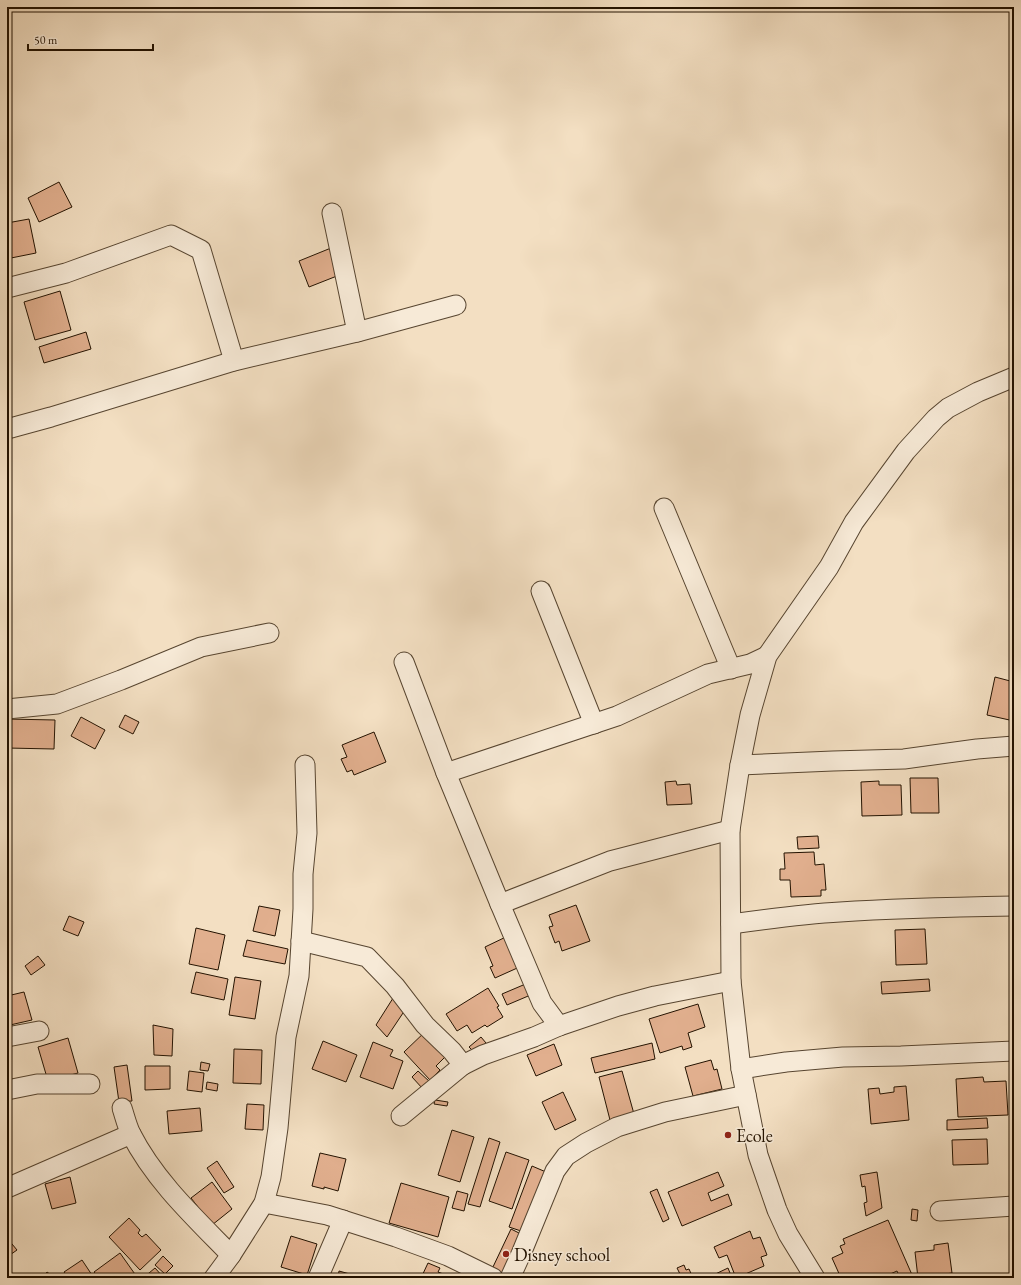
<svg xmlns="http://www.w3.org/2000/svg" width="1021" height="1285" font-family="'EB Garamond',serif">
  <rect width="100%" height="100%" fill="#f3dfc2"/>
  <filter id="stains"><feTurbulence type="fractalNoise" baseFrequency=".005" numOctaves="4"/><feColorMatrix values="0 0 0 0 .2 0 0 0 0 .09 0 0 0 0 .02 0 0 0 .5 -.17"/></filter>
  <radialGradient id="worn" r=".72"><stop offset=".6" stop-color="#630" stop-opacity="0"/><stop offset="1" stop-color="#630" stop-opacity=".3"/></radialGradient>
  <g fill="#e1af8e" stroke="#231200">
    <path d="M59,182l13,25 -33,15 -11,-24z"/>
    <path d="M29,219l7,34 -25,5 -4,-16v-19z"/>
    <path d="M331,248l11,26 -33,13 -10,-26z"/>
    <path d="M60,291l11,39 -36,10 -11,-38z"/>
    <path d="M86,332l5,17 -47,14 -5,-16z"/>
    <path d="M995,677l19,5v39l-27,-6z"/>
    <path d="M125,715l14,7 -6,12 -14,-7z"/>
    <path d="M81,717l24,13 -10,19 -24,-13z"/>
    <path d="M7,719l48,1 -1,29 -47,-1z"/>
    <path d="M374,732l12,30 -32,13 -2,-5 -5,2 -6,-13 6,-2 -5,-12z"/>
    <path d="M910,778h28l1,35h-28z"/>
    <path d="M676,781l1,4 13,-1 2,20 -25,1 -2,-23z"/>
    <path d="M879,781v4h22l1,30 -40,1 -1,-34z"/>
    <path d="M818,836l1,12 -21,1 -1,-12z"/>
    <path d="M814,852l1,13 9,-1 2,26h-5v6l-30,1 -1,-17h-10v-11h5l-1,-16z"/>
    <path d="M576,905l14,36 -28,10 -3,-10 -4,2 -6,-16 4,-1 -4,-11z"/>
    <path d="M259,906l21,4 -5,26 -22,-5z"/>
    <path d="M69,916l15,6 -6,14 -15,-6z"/>
    <path d="M196,928l29,7 -7,35 -29,-6z"/>
    <path d="M925,929l2,35 -31,1 -1,-35z"/>
    <path d="M510,935l14,30 -29,13 -5,-11 3,-1 -8,-19z"/>
    <path d="M247,940l41,9 -3,15 -42,-8z"/>
    <path d="M38,956l7,9 -14,10 -6,-9z"/>
    <path d="M196,972l32,7 -4,21 -33,-7z"/>
    <path d="M235,977l26,4 -6,38 -26,-4z"/>
    <path d="M929,979l1,12 -48,3 -1,-12z"/>
    <path d="M535,980l5,11 -33,14 -5,-11z"/>
    <path d="M488,988l11,18 -2,1 6,10 -16,10 -2,-2 -13,8 -5,-8 -10,6 -11,-17z"/>
    <path d="M24,992l8,28 -22,5 -3,-8v-21z"/>
    <path d="M395,995l14,9 -22,33 -11,-12z"/>
    <path d="M698,1004l7,23 -17,6 4,14 -9,3 -1,-4 -22,7 -11,-34z"/>
    <path d="M153,1025l20,4 -1,27 -18,-1z"/>
    <path d="M428,1029l23,22 -15,15 4,4 -10,10 -26,-28z"/>
    <path d="M481,1037l5,6 -12,9 -5,-5z"/>
    <path d="M68,1038l10,35 -30,8 -10,-34z"/>
    <path d="M323,1041l34,14 -11,27 -34,-13z"/>
    <path d="M373,1042l20,8 -3,6 13,5 -10,28 -33,-12z"/>
    <path d="M652,1043l3,16 -60,14 -4,-15z"/>
    <path d="M554,1044l8,21 -26,11 -9,-21z"/>
    <path d="M234,1049l28,1 -1,34 -28,-1z"/>
    <path d="M711,1060l3,10 3,-1 5,20 -29,7 -8,-29z"/>
    <path d="M201,1062l9,2 -2,7 -8,-1z"/>
    <path d="M127,1065l5,36 -13,1 -5,-35z"/>
    <path d="M145,1066h25v23l-25,1z"/>
    <path d="M189,1071l15,2 -2,19 -15,-2z"/>
    <path d="M418,1071l12,11 -7,7 -11,-12z"/>
    <path d="M622,1071l12,43 -24,6 -11,-43z"/>
    <path d="M983,1077l1,5 22,-1 2,34 -50,2 -2,-38z"/>
    <path d="M207,1082l11,2 -1,7 -11,-2z"/>
    <path d="M906,1086l3,34 -38,4 -3,-35 11,-1 1,6 14,-2v-5z"/>
    <path d="M563,1092l13,28 -21,10 -13,-28z"/>
    <path d="M435,1100l13,2 -1,4 -13,-2z"/>
    <path d="M247,1104l17,1 -1,25 -18,-1z"/>
    <path d="M200,1108l2,23 -33,3 -2,-23z"/>
    <path d="M987,1118l1,10 -41,2v-10z"/>
    <path d="M452,1130l22,7 -14,45 -22,-7z"/>
    <path d="M489,1138l11,4 -20,65 -12,-3z"/>
    <path d="M987,1139l1,25 -35,1 -1,-25z"/>
    <path d="M506,1152l23,8 -17,49 -23,-8z"/>
    <path d="M320,1153l26,6 -8,32 -14,-4v2l-12,-3z"/>
    <path d="M217,1161l17,26 -10,6 -17,-25z"/>
    <path d="M532,1166l14,6 -22,60 -15,-5z"/>
    <path d="M718,1172l6,14 -16,7 3,8 17,-7 4,11 -50,21 -14,-34z"/>
    <path d="M877,1172l5,36 -16,8 -2,-13 3,-1 -2,-16 -3,1 -2,-12z"/>
    <path d="M70,1177l6,26 -24,6 -7,-25z"/>
    <path d="M212,1182l20,27 -20,16 -21,-27z"/>
    <path d="M401,1183l48,14 -11,40 -49,-14z"/>
    <path d="M657,1189l12,30 -6,3 -13,-30z"/>
    <path d="M457,1191l11,3 -4,17 -12,-3z"/>
    <path d="M912,1209l6,1 -1,11 -6,-1z"/>
    <path d="M129,1218l11,12 -2,3 4,4 4,-3 15,16 -21,20 -31,-33z"/>
    <path d="M888,1220l25,57 -13,1 -3,-7 -16,7h-26l-2,-4 -3,2 1,2h-10l-9,-20 11,-5 -3,-7 5,-2 -2,-5z"/>
    <path d="M511,1229l12,6 -20,40 -11,-6z"/>
    <path d="M750,1231l3,8 7,-2 7,18 -6,2 3,9 -28,12 -9,-23 -8,3 -5,-11z"/>
    <path d="M291,1236l26,8 -10,31 -26,-8z"/>
    <path d="M7,1238l10,12 -10,7z"/>
    <path d="M948,1243l4,30 -34,5 -3,-26 19,-2v-5z"/>
    <path d="M120,1253l17,24 -1,1h-37l-5,-6z"/>
    <path d="M163,1256l10,10 -8,8 -10,-9z"/>
    <path d="M82,1260l12,18h-26l-4,-6z"/>
    <path d="M428,1263l12,5 -2,4 16,6h-33z"/>
    <path d="M684,1265l2,5 3,-1 4,9h-11l-5,-10z"/>
    <path d="M155,1268l9,10h-21z"/>
    <path d="M728,1268l4,10h-25z"/>
    <path d="M339,1271l25,7h-26z"/>
    <path d="M47,1272l8,6h-13z"/>
  </g>
  <g fill="none" stroke-linecap="round" stroke-linejoin="round">
    <g stroke="#574530" stroke-width="21">
      <g id="minor">
        <path d="M332,213l25,119"/>
        <path d="M7,288l59,-15 105,-38 30,15 33,111"/>
        <path d="M7,429l44,-12 183,-56 123,-29 99,-27"/>
        <path d="M664,508l67,161"/>
        <path d="M541,591l53,133"/>
        <path d="M404,662l42,111 54,131 42,99 17,23"/>
        <path d="M7,709l50,-5 64,-24 80,-33 68,-14"/>
        <path d="M740,765l93,-4 71,-2 73,-10 37,-3"/>
        <path d="M446,773l171,-57 91,-42 42,-10 17,-8"/>
        <path d="M500,904l110,-43 120,-31"/>
        <path d="M731,924c36,-5 72,-10 109,-12 58,-4 116,-5 174,-6"/>
        <path d="M301,941l66,16 28,29 30,39 27,26 11,14 20,-10 51,-18 25,-11 59,-20 37,-10 76,-15"/>
        <path d="M7,1037l32,-6"/>
        <path d="M741,1069l45,-7 57,-5 58,-1 113,-5"/>
        <path d="M7,1090l30,-6h53"/>
        <path d="M122,1108c3,9 5,18 9,26 24,47 64,84 100,121"/>
        <path d="M401,1116l62,-51"/>
        <path d="M7,1188l124,-54"/>
        <path d="M264,1203l63,12 69,22 52,19 45,22"/>
        <path d="M940,1211l74,-5"/>
        <path d="M214,1278l17,-23 33,-52 7,-26 7,-49 8,-91 13,-61 4,-67v-35l4,-41 -2,-68"/>
        <path d="M318,1278l25,-58"/>
        <path d="M510,1278l11,-24 34,-83 11,-15 20,-13 31,-16 48,-15 81,-17"/>
        <path d="M815,1278l-27,-44 -11,-24 -19,-55 -17,-86 -10,-88 -1,-151 10,-65 10,-50 17,-59 62,-89 25,-45 52,-71 30,-33 12,-10 30,-16 36,-15"/>
      </g>
    </g>
    <use href="#minor" stroke="#f7ead7" stroke-width="19"/>
  </g>
  <g fill="#8f2418" stroke="#f7ead7" stroke-width="1.5">
    <circle cx="728" cy="1135" r="4"/>
    <circle cx="506" cy="1254" r="4"/>
  </g>
  <g text-anchor="middle" dominant-baseline="central" stroke-width="3" stroke-linejoin="round" paint-order="stroke">
    <g font-size="18" fill="#231200" stroke="#f7ead7" text-anchor="start">
      <text x="736" y="1135">Ecole</text>
      <text x="514" y="1254">Disney school</text>
    </g>
  </g>
  <rect width="1021" height="1285" fill="none" stroke="#f3dfc2" stroke-width="24"/>
  <rect x="8" y="8" width="1005" height="1269" fill="none" stroke="#231200" stroke-width="2"/>
  <rect x="12" y="12" width="997" height="1261" fill="none" stroke="#231200"/>
  <path d="M28 44v6h125v-6" fill="none" stroke="#231200" stroke-width="2"/>
  <text x="34" y="44" font-size="12" fill="#231200" stroke="#f7ead7" stroke-width="3" paint-order="stroke">50 m</text>
  <rect width="100%" height="100%" filter="url(#stains)"/>
  <rect width="100%" height="100%" fill="url(#worn)"/>
</svg>
